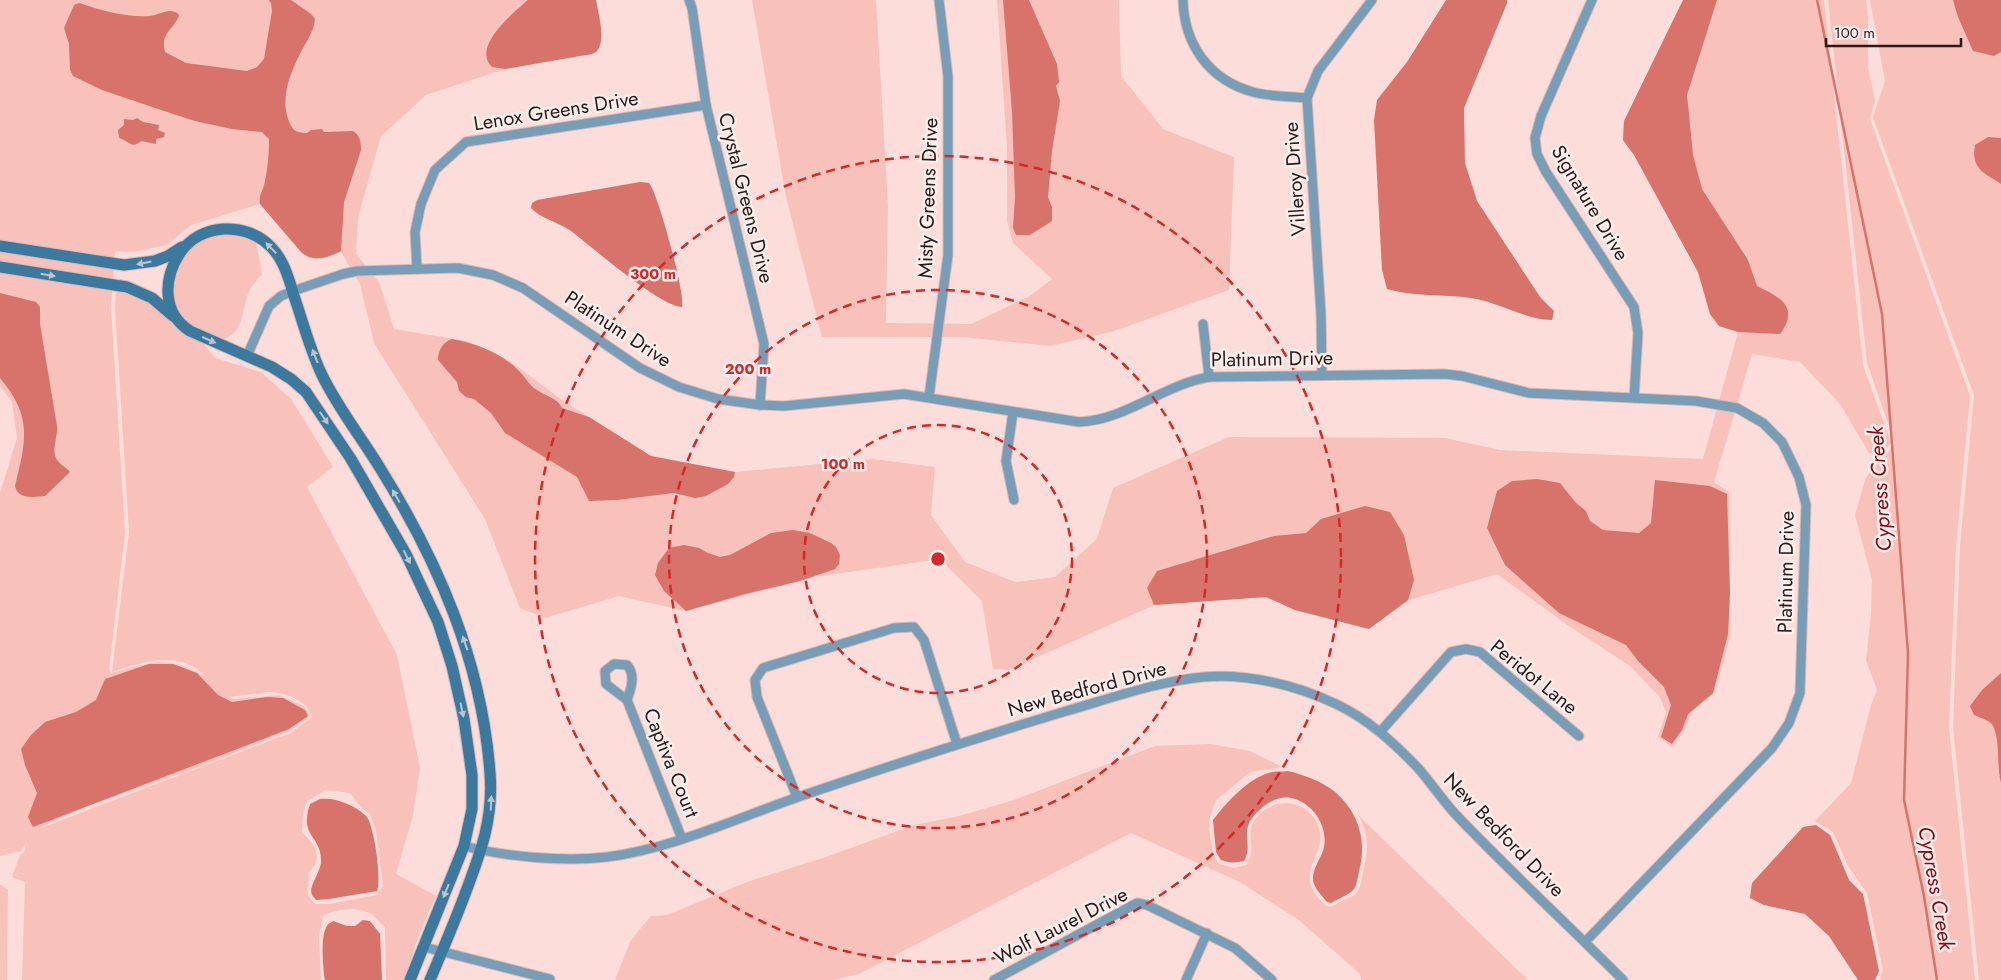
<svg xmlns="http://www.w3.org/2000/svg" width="2001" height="980" font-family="Jost,sans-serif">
  <rect width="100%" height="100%" fill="#fcddd9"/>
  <g fill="#f8c2bb" fill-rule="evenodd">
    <path d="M0,0h596l5,39 -6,13 -90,17 -79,26 -45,41 -23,81 -2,37 23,28 15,47 72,12 41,18 55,41 89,56 84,16 138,-13 62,8 -4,48 34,47 50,20 40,-5 42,-38 16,-51 116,-51 216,1 55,12 203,9 35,-127 -19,-6 -9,-12 -12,-42 -64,-117 -11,-15 1,-19 59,-121h141l39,365 28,78 -10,12 -12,-2 -29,-49 -40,-42 -48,-8 -38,128 15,10 1,144 -15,56 -23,20 -8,19 -12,16 -14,-10 8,-25 -6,-15 -30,-31 -61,-40 -72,-52 -88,26 -40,29 -74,-19 -29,-13 -112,8 -145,65 -16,-1 -11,-68 -42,-42 -126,18 -128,34 -67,-15 -74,22 -25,-10 -35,-89 -111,-176 -14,-59 -19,-32 -18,6h-15l-48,-54 -69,21 -24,20 -34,7 -18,-1 -4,56 14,226 -16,136 2,4c42,-11 55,-19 95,4 -25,-28 -63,-15 -94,-5l17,-140 -14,-225 1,-17 25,8 9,5 14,10 19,21 20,9 12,15 46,14 30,27 42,68 -26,20 90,168 23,113 -7,47 -17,59 40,22 -16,36 -16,48h-18l-1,-53c-5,-4 -10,-11 -15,-14 -15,-7 -33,-4 -47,3l-4,19 2,45h-299l3,-98 -13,-5 8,-22 4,-2 2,-10 -5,8 -21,5v-363l17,-55 -5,-36 -12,-16zM266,692c18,0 41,7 46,25l-21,16 -258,98 47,-22 116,-41 93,-37 21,-14 -6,-11 -25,-11 -46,4 -3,-2zM325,790l25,3 12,16 8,5 6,17 7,55 -6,9 -48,9h-14c-13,-13 -4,-16 -7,-31 15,-14 9,-29 -6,-40l1,-20 4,-12z"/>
    <path d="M752,0h124l12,206 -2,117 85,1 59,-28 22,-17 -39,-36 -6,-22v-74l-10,-147h122l2,76 42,53 71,28 -5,133 -118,42 -61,14 -87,-9h-141l-36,-140z"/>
    <path d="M1828,0h38l2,15v53l7,32 -5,19 100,277 -14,150 -7,182 26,252h-95l3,-10 -16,-77 -19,-27 -15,-34 -18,-11 36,-38 20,-78 6,-15 -11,-30 5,-46 1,-34 -17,-65 10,-35 12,-21 7,-1 11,-15 -28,-80z"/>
    <path d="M1870,0h131v980h-22l-26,-253 7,-181 14,-151 -101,-278 12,-36z"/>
    <path d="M224,234l12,1 20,7 6,32c-5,6 -12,13 -14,20 -7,19 -3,36 -25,46 -13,-5 -32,-11 -41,-22 -19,-23 -6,-60 16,-76 7,-5 17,-7 26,-8z"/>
    <path d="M1210,744l40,7 32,16 -32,5 -34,28 -7,20v9l4,24 6,11 15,4 12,-3c12,-18 -1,-29 8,-44 18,-28 60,-22 66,12 3,18 -13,31 -10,48 1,10 9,18 16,25 6,2 9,-1 14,-4 6,-4 13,-4 17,-10 4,-5 5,-13 6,-19 5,-20 7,-40 -5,-58l170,165h-167l-1,-6 -60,-53 -60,-39 -109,-49 -272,141 -25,6h-219l16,-40 20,-24 16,-1 83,-34 76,-24 88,-32 45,-9 55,-16 141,-54z"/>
    <path d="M0,884l8,6 -1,90h-7z"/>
  </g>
  <g fill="#d7736a">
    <path d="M269,0h22l20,14 4,5c-1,11 -7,20 -12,29 -11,21 -23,46 -15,71 4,11 7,14 19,14l4,-3 11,-1 2,3 29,-1c7,4 8,11 8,19l-17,52 -3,49c-14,7 -27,12 -40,1l-41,-48c-2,-8 4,-15 5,-23 3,-14 4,-28 4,-42l-7,-7 -30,-3 -37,-8 -31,-10 -62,-21 -29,-14 -3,-6 -1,-26 -5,-16 10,-23 5,-2c21,7 48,15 71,13 10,-1 21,-10 29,-1 -5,15 -19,17 -14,37l21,11 61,8 10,-4 7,-8 8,-48 -1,-8z"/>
    <path d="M528,0h68c2,13 11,41 0,52 -4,3 -11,3 -16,4l-75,13 -13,-2c-21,-20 22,-55 36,-67z"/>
    <path d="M1003,0h26l28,64 2,18 -3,4 4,15 -8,50 -4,46 4,10v14l-22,14h-14l-3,-7 2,-31 -3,-85z"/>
    <path d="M1446,0h61v3l-43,105 1,55 12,38 63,96 14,14 -2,9c-29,-1 -53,-18 -81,-22 -28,-4 -57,-1 -84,-9l-5,-19 -8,-150 3,-20 30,-38z"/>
    <path d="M1683,0h34l-30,95 6,60 9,34 46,71 9,26c23,11 43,21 23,48l-42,-2 -19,-6 -9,-12 -12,-42 -64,-117 -11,-15 1,-19z"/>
    <path d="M1953,0h48v52l-7,4 -21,-5 -15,-34z"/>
    <path d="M137,118l6,4 16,3 -1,5 7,3 -1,4 -8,2v5l-15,-3c-9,9 -13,-1 -22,-3l-1,-8 6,-5v-6l9,1z"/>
    <path d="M1988,137l13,1v46c-18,-12 -30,-15 -26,-39z"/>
    <path d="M640,182l9,1c9,10 37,113 33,124 -23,-1 -90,-60 -111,-76 -12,-9 -30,-12 -40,-23l1,-5 5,-3z"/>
    <path d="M0,293l36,9 4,5v17l17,102c1,12 -7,26 1,35 3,4 8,6 12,11l-25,24c-11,1 -27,4 -30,-10 11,-45 18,-69 -15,-108z"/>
    <path d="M452,339c24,4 49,14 66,31 7,6 11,16 19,20 8,6 21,8 25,18l27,9 62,39 84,16 -1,5 -6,7 -22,12 -11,2 -21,-5 -57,7 -28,1 -12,-24 -72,-44 -14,-20 -17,-14 -8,-2 -7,-6 -2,-9 -19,-22c0,-10 5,-18 14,-21z"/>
    <path d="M1537,479l23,4 16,20 10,8 4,10 13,9 36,3 12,-10 4,-43 55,6 17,8 3,98 -2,42 -15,59 -25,21 -6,16 -10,14 -11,-7 10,-32 -7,-18 -26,-26 -12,-16 -67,-32 -54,-48 -18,-37 10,-37 15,-10z"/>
    <path d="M1365,506l25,6 14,23 10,45 -6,20 -39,29 -74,-19 -29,-13 -112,8 -7,-17 10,-17 117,-35 32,-3 15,-14z"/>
    <path d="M793,530l17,3 21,10 5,4 4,8 -1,9 -4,5 -35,12 -55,13 -59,17 -22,-20 -9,-16 3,-12 11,-15 15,-3 15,3 9,5 12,4 10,-2 41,-22z"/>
    <path d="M149,664h24l24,9 21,22 14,7 35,-5 16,1 22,12 3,6 -19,13 -256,98 -5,-10 9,-24 -12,-28 -4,-16 10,-14 14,-13 31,-10 20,-12 9,-21z"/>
    <path d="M2001,673v110c-5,-19 0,-43 -9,-59 -4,-4 -13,-7 -18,-9l-4,-9 12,-16z"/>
    <path d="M1288,771c16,4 33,10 46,20 25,21 33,50 25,80 -1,5 -2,13 -5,18 -5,6 -17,10 -23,14l-4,-1c-5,-6 -13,-14 -14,-22 -1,-12 9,-22 11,-33 4,-22 -12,-45 -33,-49 -15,-3 -30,8 -39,20 -11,14 1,29 -8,43 -9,2 -15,2 -23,-1l-5,-8 -3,-32c15,-19 35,-42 59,-48 5,-1 11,0 16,-1z"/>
    <path d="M320,799c15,-2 35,6 46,17 8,7 16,66 11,75l-48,8 -13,1 -4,-5c-4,-10 10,-23 9,-36 -1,-25 -22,-22 -11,-55z"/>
    <path d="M1816,825l14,10 19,45 14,14 16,77 -4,9h-17l-29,-44 -24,-22 -41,-9 -14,-7 2,-15 51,-56z"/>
    <path d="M363,920l7,1 10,13 2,46h-57c-2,-11 -5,-45 2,-54 1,-3 4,-3 6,-5l14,5h8z"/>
  </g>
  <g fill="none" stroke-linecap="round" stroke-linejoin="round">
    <path stroke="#d7736a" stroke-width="2.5" d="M1817,0l65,314 26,339 -4,147 20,96 13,84"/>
    <g stroke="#d6bab6" stroke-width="11">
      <g id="street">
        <path d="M689,0l3,8 14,97 58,239 -4,61"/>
        <path d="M1183,0c1,44 26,80 70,92 17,5 37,4 54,6"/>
        <path d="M1592,0l-51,116 -6,22 2,16 9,18 88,135 4,26 -4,65"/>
        <path d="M417,269l-2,-37 6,-28 14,-34 31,-28 240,-37"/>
        <path d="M1203,324l6,53"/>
        <path d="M247,356l22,-50 12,-10 12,-5 50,-17 14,-3 101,-3 35,7 30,13 117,80 39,19 39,12 42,6 24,1 120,-12 175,28c47,-2 84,-37 130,-45l236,-3 17,2 67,17 167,8 41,7 26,15 19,19 17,35 7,28 -6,188 -11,30 -17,25 -187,194"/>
        <path d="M1322,375l-1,-61 -14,-216 11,-27 54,-71"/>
        <path d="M929,397l19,-142v-178l-9,-77"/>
        <path d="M1013,412l-7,49 8,39"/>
        <path d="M627,700l-21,-16 -1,-13 9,-7 13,1c9,10 4,24 0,35l55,139"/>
        <path d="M1381,731l70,-79 15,-3 14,3 99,84"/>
        <path d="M797,797l-40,-100 -2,-17 8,-12 131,-40 20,-1 10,13 33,104"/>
        <path d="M464,846c42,11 101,16 143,11 69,-9 134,-41 200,-63 85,-29 170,-56 256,-82 46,-13 92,-30 140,-35 44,-4 93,8 133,27 32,15 58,39 82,64 15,17 26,35 42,51 53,55 109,107 163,161"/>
        <path d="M424,947l126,32"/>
        <path d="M994,980l143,-77 10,2 88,43 37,32"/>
        <path d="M1186,980l21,-47"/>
      </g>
    </g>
    <g stroke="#d6bab6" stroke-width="13">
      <g id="secondary">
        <path d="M0,246l124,19 31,-4 13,-5 14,-9"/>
        <path d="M0,267l127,20 25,11 21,18"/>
        <path d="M410,980l54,-134 8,-37v-34l-8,-56 -12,-53 -14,-44 -32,-68 -55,-95 -45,-67 -15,-13 -19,-12 -82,-36c-28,-18 -27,-52 -10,-78 20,-30 66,-32 91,-6 13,13 18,32 23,49 9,26 16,54 28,79 16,33 39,62 58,93 58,93 102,194 110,305 4,48 -11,84 -28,129 -10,26 -21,52 -32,78"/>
      </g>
    </g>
    <use href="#street" stroke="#779db7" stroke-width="9"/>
    <use href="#secondary" stroke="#3c799f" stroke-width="11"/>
  </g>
  <defs><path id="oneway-solid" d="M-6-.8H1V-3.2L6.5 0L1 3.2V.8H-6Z" transform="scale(1.25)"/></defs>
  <g fill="#bac5d1">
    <use href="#oneway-solid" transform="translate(271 248) rotate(-134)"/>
    <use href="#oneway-solid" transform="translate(144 263) rotate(169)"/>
    <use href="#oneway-solid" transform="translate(48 275) rotate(9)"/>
    <use href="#oneway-solid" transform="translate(209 340) rotate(24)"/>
    <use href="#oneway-solid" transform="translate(315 356) rotate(-111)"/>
    <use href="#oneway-solid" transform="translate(324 418) rotate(56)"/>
    <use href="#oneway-solid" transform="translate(396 496) rotate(-120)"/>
    <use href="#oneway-solid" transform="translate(407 557) rotate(63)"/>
    <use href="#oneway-solid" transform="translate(465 643) rotate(-109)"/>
    <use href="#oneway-solid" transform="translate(462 710) rotate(78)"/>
    <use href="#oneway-solid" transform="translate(491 803) rotate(-88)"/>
    <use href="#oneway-solid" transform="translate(446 891) rotate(112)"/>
  </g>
  <g fill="none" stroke="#d62828" stroke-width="2.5" stroke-dasharray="9 6">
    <circle cx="938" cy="559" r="134"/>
    <circle cx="938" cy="559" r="269"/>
    <circle cx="938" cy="559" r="403"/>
  </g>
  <g text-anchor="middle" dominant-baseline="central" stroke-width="5" stroke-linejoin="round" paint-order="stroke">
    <g font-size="20" fill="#281b19" stroke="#feeeec">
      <text transform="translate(556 111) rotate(-9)">Lenox Greens Drive</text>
      <text transform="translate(1295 179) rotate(-94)">Villeroy Drive</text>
      <text transform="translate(746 198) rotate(76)">Crystal Greens Drive</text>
      <text transform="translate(928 198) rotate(-88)">Misty Greens Drive</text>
      <text transform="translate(1590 203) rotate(59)">Signature Drive</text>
      <text transform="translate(618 329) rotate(33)">Platinum Drive</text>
      <text transform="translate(1272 359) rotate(-1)">Platinum Drive</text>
      <text transform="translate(1786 572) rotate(-89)">Platinum Drive</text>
      <text transform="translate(1534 677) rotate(39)">Peridot Lane</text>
      <text transform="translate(1087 689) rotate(-15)">New Bedford Drive</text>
      <text transform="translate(671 763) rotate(68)">Captiva Court</text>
      <text transform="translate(1504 835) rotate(46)">New Bedford Drive</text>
      <text transform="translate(1061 926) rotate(-27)">Wolf Laurel Drive</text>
    </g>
    <g font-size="21" font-style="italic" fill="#890913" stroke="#feeeec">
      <text transform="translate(1880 489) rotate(-94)">Cypress Creek</text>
      <text transform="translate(1936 888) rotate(80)">Cypress Creek</text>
    </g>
  </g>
  <circle cx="938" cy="559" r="8" fill="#d62828" stroke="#feeeec" stroke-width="2.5"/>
  <g font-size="15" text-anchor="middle" font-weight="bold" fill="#d62828" stroke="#feeeec" stroke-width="5" stroke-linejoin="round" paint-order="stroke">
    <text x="653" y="279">300 m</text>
    <text x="748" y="374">200 m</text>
    <text x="843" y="469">100 m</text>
  </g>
  <path d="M1826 38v8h135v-8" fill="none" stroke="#281b19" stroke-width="2.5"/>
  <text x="1834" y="38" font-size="15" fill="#281b19" stroke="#feeeec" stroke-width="4" paint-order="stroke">100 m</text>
</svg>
